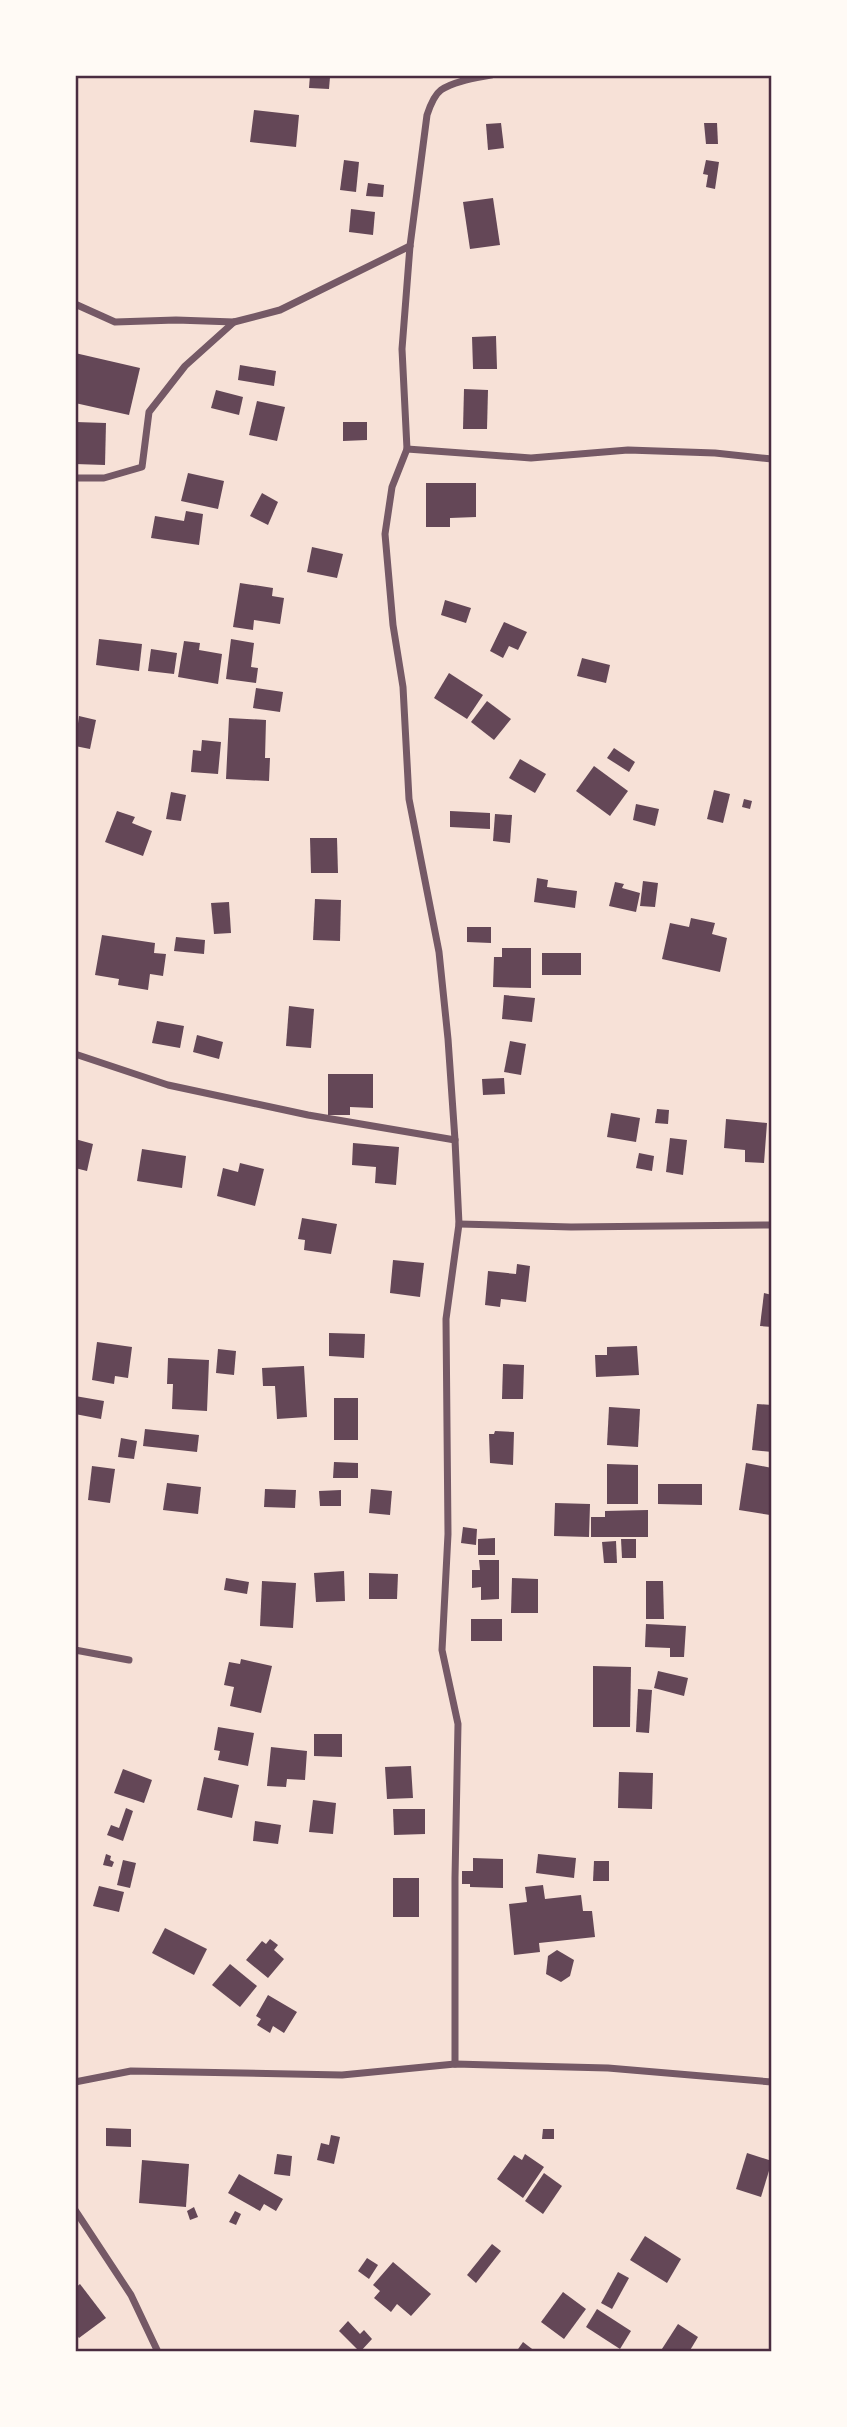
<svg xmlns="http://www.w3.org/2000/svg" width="847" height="2427" font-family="Roboto,sans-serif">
  <rect width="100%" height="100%" fill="#f7e1d7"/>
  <g fill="#644757">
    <path d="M310,75l20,2 -1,12 -20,-1z"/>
    <path d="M254,110l45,5 -3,32 -46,-5z"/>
    <path d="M501,123l3,25 -16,2 -2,-26z"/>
    <path d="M704,123h13l1,21h-12z"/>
    <path d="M344,160l15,2 -3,30 -16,-2z"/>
    <path d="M706,160l13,2 -4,27 -9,-2 2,-12 -5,-1z"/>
    <path d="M368,183l16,2 -1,12 -17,-1z"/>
    <path d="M493,198l7,47 -30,4 -7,-47z"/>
    <path d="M351,209l24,3 -2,23 -24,-3z"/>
    <path d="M496,336l1,33h-24l-1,-32z"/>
    <path d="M75,353l65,15 -11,47 -54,-12z"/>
    <path d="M240,365l36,6 -2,15 -36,-6z"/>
    <path d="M464,389l24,1 -1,39h-24z"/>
    <path d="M216,390l27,7 -4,18 -28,-7z"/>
    <path d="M257,401l28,6 -8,34 -28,-6z"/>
    <path d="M76,422l30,1 -1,42 -30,-1z"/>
    <path d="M343,422h24v18l-24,1z"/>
    <path d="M188,473l36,8 -6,28 -37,-8z"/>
    <path d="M426,483h50v34l-26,1v9h-24z"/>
    <path d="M262,493l16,9 -10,23 -18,-9z"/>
    <path d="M186,511l17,3 -4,31 -48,-7 4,-22 29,5z"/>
    <path d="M312,547l31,7 -6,24 -30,-6z"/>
    <path d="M240,583l33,5 -1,8 12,2 -4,26 -26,-4 -1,10 -20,-3z"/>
    <path d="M445,600l26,8 -5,15 -25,-8z"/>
    <path d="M504,622l23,10 -9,18 -9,-4 -6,12 -13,-7z"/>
    <path d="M99,639l43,5 -3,27 -43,-6z"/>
    <path d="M231,639l23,4 -3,24 7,1 -2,15 -30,-4z"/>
    <path d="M184,641l16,2 -1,7 23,4 -4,30 -40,-7z"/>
    <path d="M151,649l26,4 -3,21 -26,-3z"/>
    <path d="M582,658l28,7 -4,18 -29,-7z"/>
    <path d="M449,673l34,22 -16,24 -33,-21z"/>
    <path d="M256,688l27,4 -3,20 -27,-4z"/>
    <path d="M487,701l24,18 -17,21 -23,-18z"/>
    <path d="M79,716l17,4 -6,29 -15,-3z"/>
    <path d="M229,718l37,2 -1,38h5l-1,23 -43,-2z"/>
    <path d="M202,740l19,2 -3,32 -27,-2 2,-22 8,1z"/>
    <path d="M614,748l21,14 -6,10 -22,-14z"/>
    <path d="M520,759l26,15 -11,19 -26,-15z"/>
    <path d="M594,766l34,25 -18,25 -34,-25z"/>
    <path d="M714,790l16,4 -7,29 -16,-4z"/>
    <path d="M171,792l15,3 -5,26 -15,-2z"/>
    <path d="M744,799l8,2 -2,8 -8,-2z"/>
    <path d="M636,804l23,5 -4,17 -22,-6z"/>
    <path d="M117,811l18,6 -3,6 20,8 -9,25 -38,-14z"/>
    <path d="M450,811l40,2v16l-40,-2z"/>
    <path d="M495,814l17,1 -2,28 -17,-2z"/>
    <path d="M310,838h27l1,35h-27z"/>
    <path d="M537,878l11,2 -1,7 30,4 -2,17 -41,-6z"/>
    <path d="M643,881l15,2 -3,24 -15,-1z"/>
    <path d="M615,882l9,2 -2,4 18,5 -4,19 -27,-6z"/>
    <path d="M315,899l26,1 -1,41 -27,-1z"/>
    <path d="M229,902l2,31 -17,1 -3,-31z"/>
    <path d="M691,918l24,5 -3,11 15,4 -7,34 -58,-13 8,-36 19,4z"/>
    <path d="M467,927h24v16l-24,-1z"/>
    <path d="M102,935l53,8 -1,10 12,1 -3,22 -13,-2 -2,16 -30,-5 1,-6 -24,-4z"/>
    <path d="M176,937l29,3 -1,14 -30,-3z"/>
    <path d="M502,948h29v40l-38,-1 1,-30h8z"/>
    <rect x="542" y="953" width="39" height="22"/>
    <path d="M504,995l31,3 -3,24 -30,-3z"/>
    <path d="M289,1006l25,3 -3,39 -25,-2z"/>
    <path d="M157,1021l27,5 -4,22 -28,-5z"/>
    <path d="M197,1035l26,7 -4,17 -26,-7z"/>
    <path d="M510,1041l16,3 -5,31 -17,-3z"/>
    <path d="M328,1074h45v34l-23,-1v8h-22z"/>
    <path d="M504,1078l1,16 -22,1 -1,-16z"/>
    <path d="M657,1109l12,1 -1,14 -13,-1z"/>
    <path d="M611,1113l29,5 -4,24 -29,-5z"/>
    <path d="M726,1119l41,4 -3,40 -19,-1v-12l-21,-2z"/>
    <path d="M670,1138l17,2 -4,35 -17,-3z"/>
    <path d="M75,1139l18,5 -6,27 -12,-3z"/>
    <path d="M353,1143l46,4 -3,38 -21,-2 1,-16 -24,-2z"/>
    <path d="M142,1149l44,7 -4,32 -45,-7z"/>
    <path d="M639,1153l15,3 -2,15 -16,-3z"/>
    <path d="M240,1163l24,6 -9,37 -38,-10 6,-28 15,4z"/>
    <path d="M302,1218l35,6 -6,30 -27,-4 1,-10 -7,-1z"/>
    <path d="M393,1260l31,3 -4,34 -30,-4z"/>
    <path d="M517,1264l13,2 -4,36 -25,-3 -1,8 -15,-2 3,-34 28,3z"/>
    <path d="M764,1293l8,2v32l-12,-1z"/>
    <path d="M329,1333l36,1 -1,24 -35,-2z"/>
    <path d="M97,1342l35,5 -4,31 -13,-2 -1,8 -22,-4z"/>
    <path d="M637,1346l2,29 -43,2 -1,-22h12v-8z"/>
    <path d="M218,1349l18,2 -2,24 -18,-2z"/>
    <path d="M168,1358l41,2 -2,51 -35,-2 1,-25h-6z"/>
    <path d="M503,1364l21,1 -1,34h-21z"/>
    <path d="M304,1366l3,51 -30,2 -2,-33h-12l-1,-18z"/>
    <path d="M75,1396l29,5 -3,18 -26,-5z"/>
    <rect x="334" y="1398" width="24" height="42"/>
    <path d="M757,1404l15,1v47l-20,-2z"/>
    <path d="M609,1407l31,2 -2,38 -31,-2z"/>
    <path d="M145,1429l54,6 -2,17 -54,-6z"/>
    <path d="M495,1431l19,1 -1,33 -23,-2 -1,-29h5z"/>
    <path d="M121,1438l16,3 -3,18 -16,-2z"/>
    <path d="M334,1462l24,1v15h-25z"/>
    <path d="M746,1463l26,5 -2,47 -31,-5z"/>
    <path d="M607,1464l31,1v39h-31z"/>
    <path d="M92,1466l23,3 -5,34 -22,-3z"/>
    <path d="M167,1483l34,4 -3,27 -35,-4z"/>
    <path d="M658,1484h44v21l-44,-1z"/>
    <path d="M265,1489l31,1 -1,18 -31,-1z"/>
    <path d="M371,1489l21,2 -2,24 -21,-2z"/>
    <path d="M341,1490v16h-21l-1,-15z"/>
    <path d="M555,1503l35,1 -1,33 -35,-1z"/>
    <path d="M648,1510v27h-57v-20h14v-6z"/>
    <path d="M463,1527l14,2 -1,16 -15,-2z"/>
    <path d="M495,1538v17h-17v-16z"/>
    <path d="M621,1539h15v19h-14z"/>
    <path d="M616,1541l1,22h-13l-2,-21z"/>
    <path d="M479,1560h20v39l-18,1v-13l-9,1v-18h8z"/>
    <path d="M344,1571l1,30 -29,1 -2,-29z"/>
    <path d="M369,1573l29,1 -1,25h-28z"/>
    <path d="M226,1578l23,4 -2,12 -23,-4z"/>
    <path d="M512,1578l26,1v34h-27z"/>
    <path d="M262,1581l34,2 -3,45 -33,-2z"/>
    <path d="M646,1581h17l1,38h-18z"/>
    <rect x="471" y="1619" width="31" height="22"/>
    <path d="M646,1624l40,2 -2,31h-14v-9l-25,-1z"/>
    <path d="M241,1659l31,7 -11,47 -31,-7 4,-19 -10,-2 5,-23 11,2z"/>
    <path d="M593,1666l38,1 -1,60h-37z"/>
    <path d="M658,1671l30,7 -4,18 -30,-8z"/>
    <path d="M638,1689l14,1 -3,43 -13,-1z"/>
    <path d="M218,1727l36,6 -6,33 -30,-6 2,-9 -6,-1z"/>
    <path d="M314,1734h28v23l-28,-1z"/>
    <path d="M271,1747l36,4 -2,29 -18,-1 -1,8 -19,-1z"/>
    <path d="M411,1766l2,32 -26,1 -2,-32z"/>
    <path d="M123,1769l29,11 -8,23 -30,-10z"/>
    <path d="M619,1772l34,1 -1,36 -34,-1z"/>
    <path d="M204,1777l35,8 -7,33 -35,-8z"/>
    <path d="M313,1800l23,3 -3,31 -24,-2z"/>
    <path d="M126,1808l7,3 -10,30 -16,-6 4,-10 8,3z"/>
    <path d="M393,1809h32v25l-31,1z"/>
    <path d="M255,1821l26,4 -3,19 -25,-3z"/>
    <path d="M106,1854l5,2 -1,4 4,2 -2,5 -9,-2z"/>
    <path d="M538,1854l38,4 -2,20 -38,-5z"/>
    <path d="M473,1858l30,1v29l-33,-1v-3h-8v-13h11z"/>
    <path d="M123,1860l13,3 -6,25 -13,-3z"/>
    <path d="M594,1861h15v20h-16z"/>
    <rect x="393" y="1878" width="26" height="39"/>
    <path d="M543,1885l2,14 36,-4 2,16h9l3,26 -56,6 1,9 -26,3 -5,-51 18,-2 -2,-15z"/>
    <path d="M99,1886l25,6 -5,20 -26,-6z"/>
    <path d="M165,1928l42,21 -13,26 -42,-22z"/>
    <path d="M270,1939l8,6 -4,5 10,9 -16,19 -22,-18 16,-19 4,3z"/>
    <path d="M557,1950l17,10 -4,16 -9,6 -15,-8 2,-18z"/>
    <path d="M230,1964l27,22 -17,21 -28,-22z"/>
    <path d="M268,1995l29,17 -13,21 -11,-7 -3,7 -13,-8 4,-6 -5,-3z"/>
    <path d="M106,2128l25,1v18l-25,-1z"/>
    <path d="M543,2129h11v10h-12z"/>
    <path d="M331,2135l9,2 -6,27 -17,-4 4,-17 8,2z"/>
    <path d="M747,2153l25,8 -11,36 -25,-8z"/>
    <path d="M277,2154l15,2 -2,20 -16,-2z"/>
    <path d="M525,2154l19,13 -21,31 -26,-19 17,-24 8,5z"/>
    <path d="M142,2160l47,4 -3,43 -47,-4z"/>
    <path d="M544,2173l18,13 -19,28 -18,-13z"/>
    <path d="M239,2174l44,25 -7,12 -12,-7 -4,7 -32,-18z"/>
    <path d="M194,2207l4,10 -8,3 -3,-9z"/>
    <path d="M235,2211l6,3 -5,11 -7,-3z"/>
    <path d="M645,2236l36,23 -14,24 -37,-23z"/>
    <path d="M492,2244l9,7 -25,32 -9,-8z"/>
    <path d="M367,2258l11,7 -9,14 -11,-8z"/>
    <path d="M393,2262l38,32 -20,22 -14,-12 -6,8 -17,-14 6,-7 -7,-6z"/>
    <path d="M618,2272l11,6 -17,31 -11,-6z"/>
    <path d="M80,2284l26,34 -27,20 -4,-5v-45z"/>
    <path d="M563,2292l23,17 -22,30 -23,-17z"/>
    <path d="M597,2309l34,22 -11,18 -34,-22z"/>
    <path d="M348,2321l12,13 4,-4 8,9 -12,13 -21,-21z"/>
    <path d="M678,2324l20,13 -9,15h-29z"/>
    <path d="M523,2342l13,10h-20z"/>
  </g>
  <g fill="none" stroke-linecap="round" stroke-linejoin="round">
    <g stroke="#755966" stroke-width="7">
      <path d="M75,304l40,18 61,-2 58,2 46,-12 130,-64"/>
      <path d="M407,449l124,9 97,-8 87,3 57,6"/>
      <path d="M75,478h29l38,-11 7,-55 36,-46 49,-44"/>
      <path d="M75,1054l93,31 140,30 147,25"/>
      <path d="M459,1224l112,3 201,-2"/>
      <path d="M75,1650l54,10"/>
      <path d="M455,2064v-186l3,-154 -16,-74 6,-116 -2,-215 13,-95 -4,-84 -7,-101 -9,-87 -30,-153 -6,-112 -10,-62 -8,-91 7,-47 15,-38 -5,-100 8,-103 17,-131c3,-9 7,-20 14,-25 13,-9 35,-12 50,-15"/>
      <path d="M75,2082l56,-11 211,4 113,-11 153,4 164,14"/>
      <path d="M75,2210l56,85 27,57"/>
    </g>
  </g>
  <rect width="847" height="2427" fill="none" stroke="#fffaf5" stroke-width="154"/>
  <rect x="77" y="77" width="693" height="2273" fill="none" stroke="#4a2c40" stroke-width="2.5"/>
</svg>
